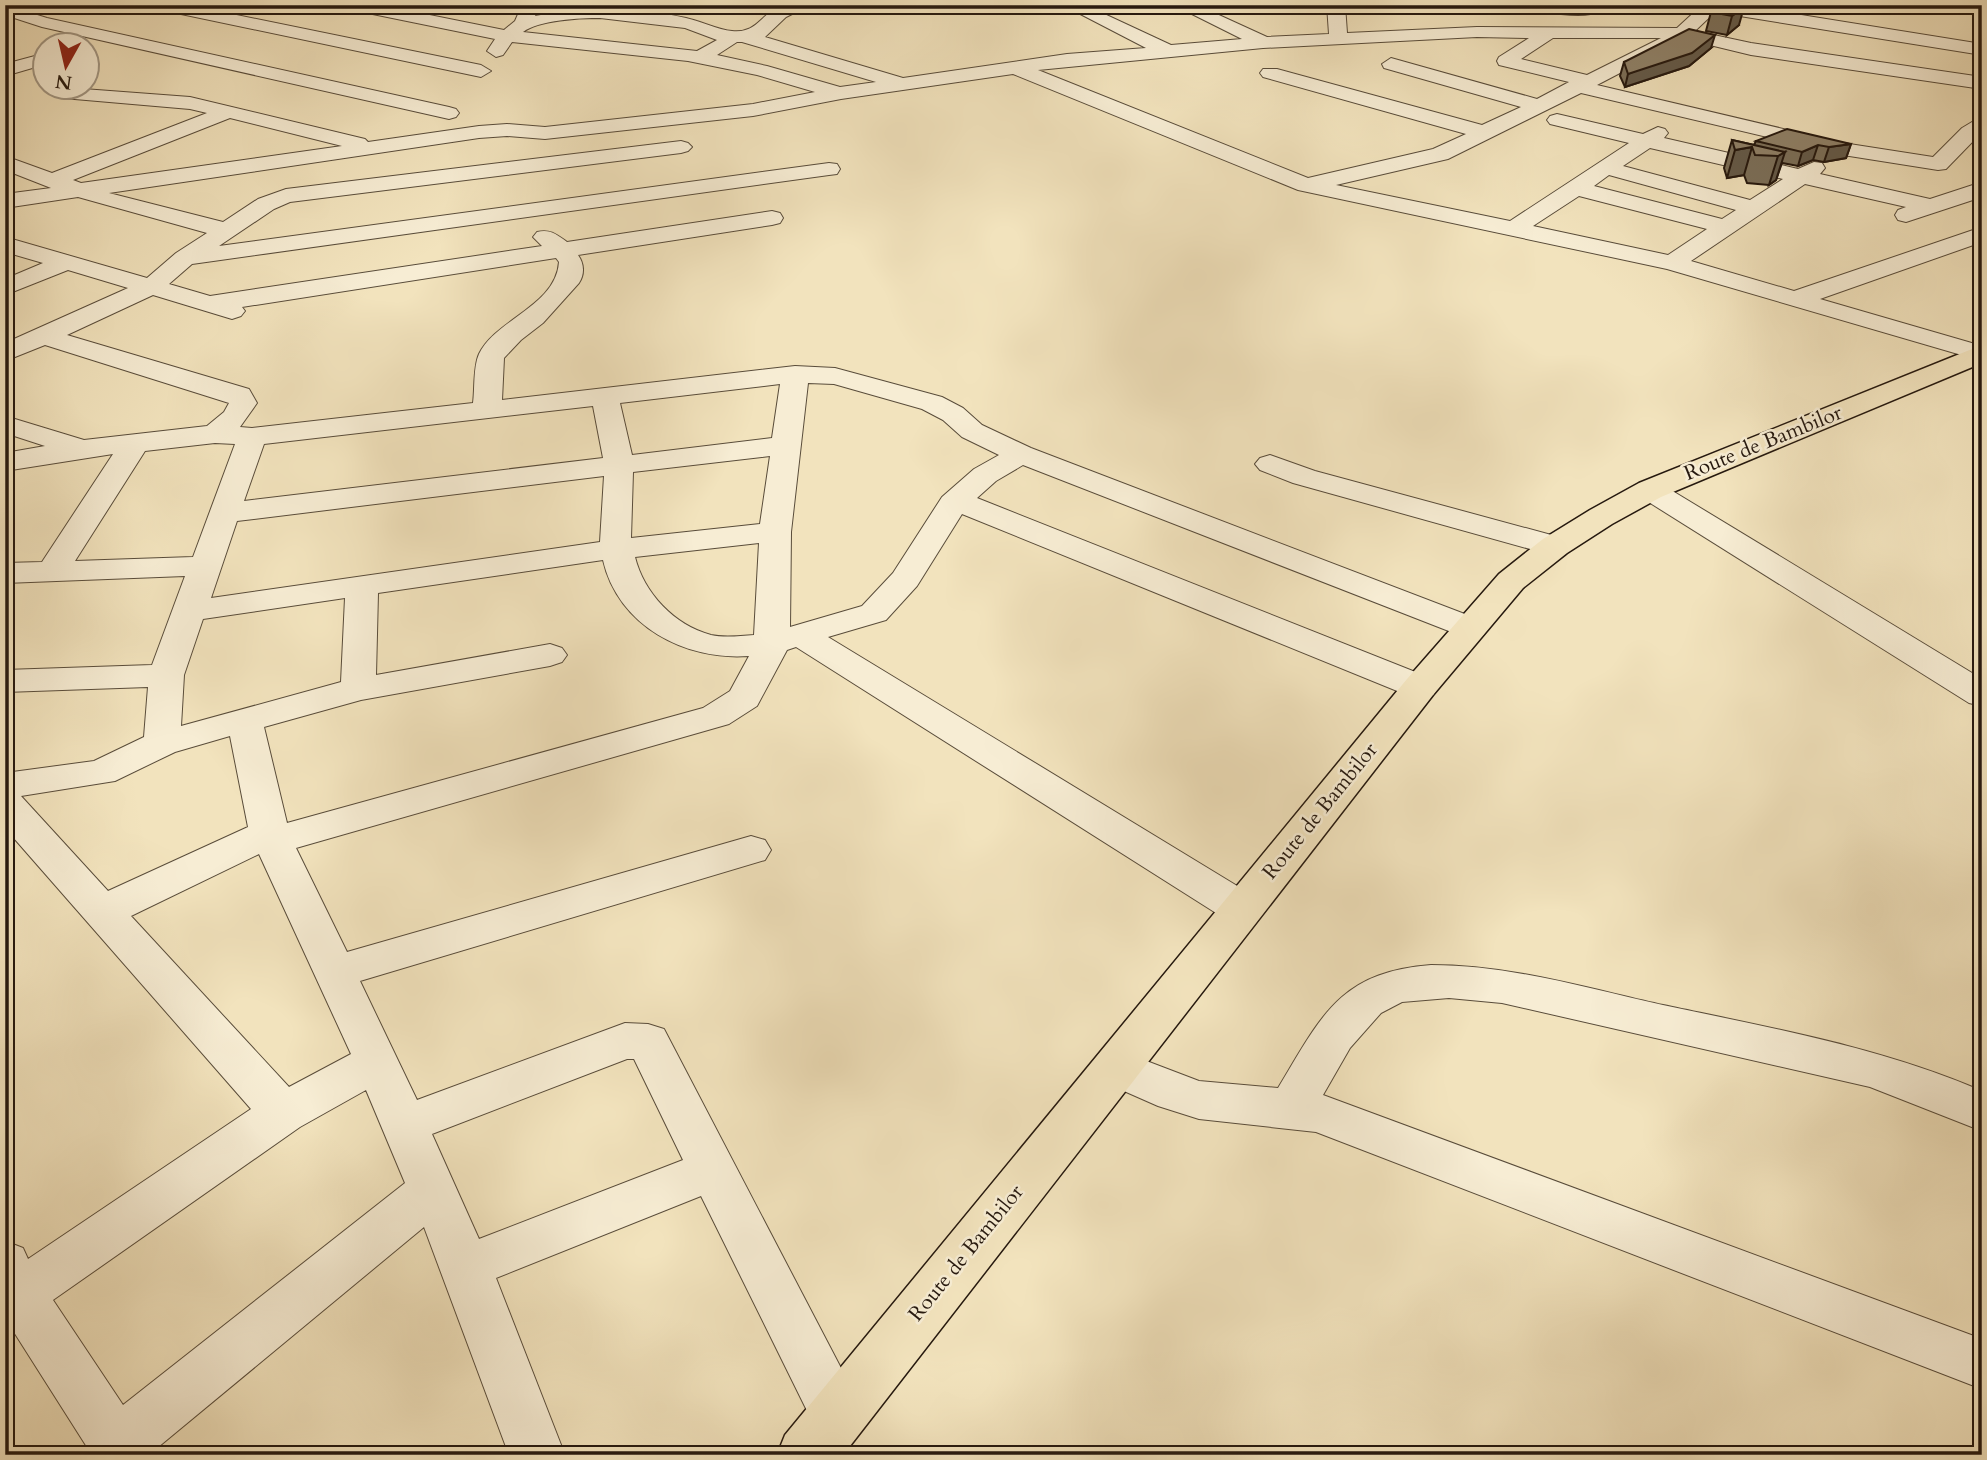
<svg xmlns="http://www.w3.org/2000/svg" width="1987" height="1460" font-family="Cardo,serif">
  <rect width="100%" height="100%" fill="#f2e3bd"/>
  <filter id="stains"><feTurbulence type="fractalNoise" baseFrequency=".00286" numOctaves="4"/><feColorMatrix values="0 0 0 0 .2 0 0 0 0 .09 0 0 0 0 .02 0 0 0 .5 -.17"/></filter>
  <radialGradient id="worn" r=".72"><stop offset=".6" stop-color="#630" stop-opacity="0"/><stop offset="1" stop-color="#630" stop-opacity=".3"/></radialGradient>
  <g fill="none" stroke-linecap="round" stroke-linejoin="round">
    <g stroke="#594c3a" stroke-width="2">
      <g id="street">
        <path d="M5,5l42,13 402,89 7,2 3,4 -3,4 -7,2 -407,-92 -37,-12z"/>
        <path d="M154,5h34l293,60 10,6 -10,6 -319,-67z"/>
        <path d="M345,5h35l124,25 11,-9 7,-16h18l-5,11c51,-10 100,-9 151,2 15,3 32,12 46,13 22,2 26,-11 41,-21 11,-7 25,-5 37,-5l-24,12 -21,20 138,41 164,-24 79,-6 -83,-43h22l86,40 71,-6 -68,-34h23l70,32 62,-3 -2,-29h18l2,28 130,-6 200,1 25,-23h37l243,39v11l-267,-43 -20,19 56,12 231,34v12l-231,-34 -66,-16 -88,46 246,58 90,14 29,-29 20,-12v16l-36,37 -8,1 -95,-15 -262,-62 -133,66 -112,26 174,36 119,-78 -79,-19 -3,-4 3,-4 7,-2 86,20 15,-7 7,2 3,4 -4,5 134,31 16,-7 8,1 3,5 -5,6 110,25 52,-17v15l-76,25 -8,-2 -3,-5 3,-5 8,-3 -101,-23 -114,77 103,30 188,-64v15l-162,57 162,47v15l-315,-92 -369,-79 -285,-116 -172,25 -88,17 -208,23 -38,-3 -28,2 -370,55 114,29 35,-23 28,-10 395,-48 7,2 4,4 -4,4 -7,2 -391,49 -16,7 -55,37 610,-83 8,1 3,5 -3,5 -8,1 -637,89 -23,20 41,12 332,-50 -9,-9 4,-5c13,-3 19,2 30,10l205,-31 8,2 3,5 -3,5 -8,2 -194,30c6,8 7,19 1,28l-36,40 -22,17 -17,18 -2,42 293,-34 40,2 107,29 21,11 19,17 49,23 452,173 5,7 -5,7 -12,3 -12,-3 -436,-170 -27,16 -19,17 456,181 5,8 -5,8 -13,3 -13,-3 -445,-181 -45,72 -31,34 -58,17 429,261 6,11 -6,11 -15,4 -15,-4 -431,-273 -9,3 -30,56 -28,18 -433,124 51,104 404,-116 14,4 6,10 -6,10 -405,121 57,119 208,-77 23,1 16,5 201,385 -9,19 -19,8 -19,-8 -117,-237 -205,82 69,177h-56l-85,-228 -273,226 1,2h-60l-87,-137v-77l18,7 5,11 223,-150 -246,-281v-55l89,-12 50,-24 4,-50 -143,5v-22l147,-5 33,-89 -180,7v-20l37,-1 71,-108 -108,17v-18l40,-7 -40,-13v-17l79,24 123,-14 17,-14 5,-9 -184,-58 -40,16v-18l123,-55 -60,-18 -63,25v-16l38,-16 -38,-11v-15l142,41 29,-25 31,-20 -129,-36 -73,11v-14l46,-6 -46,-18v-14l47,17 155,-60 -17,-4 -127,-11 -3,-4 3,-4 7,-2 120,9 175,42 3,3 111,-16 28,-2 38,3 208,-23 62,-12 -58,-17 -69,-14 -176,-19 -9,13 -7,2 -9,-6 8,-12 -142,-29zM600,18l85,10 32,12 -20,11 -174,-19c16,-12 57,-14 77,-14zM1477,37l52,1 -30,19 -2,4 2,4 70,17 -32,17 -146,-41 -9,6 2,4 137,39 -39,18 -205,-56h-14l-3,4 3,4 203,57 -33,15 -125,29 -270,-108 225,-22zM1553,38h108l-74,37 -66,-16zM737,42h5l134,40 -36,5 -73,-21 -50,-11zM230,118l112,28 -261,37 -8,-3zM1650,148l133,31 -33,21 -127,-34zM1609,175l127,35 -14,9 -128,-33zM1579,196l128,33 -39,26 -135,-29zM556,258l3,4c-3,44 -63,57 -80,92 -6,13 -4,35 -6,49l-221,25 -12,-1 17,-24 -8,-14 -182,-54 86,-40 79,24 9,-3 4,-5 -3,-4zM808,383l26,1 88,25 21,11 19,17 37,18 -25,14 -32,28 -49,76 -31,33 -72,21 1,-95zM780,384l-8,54 -140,17 -12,-52zM593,406l10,52 -359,43 20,-57zM215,443l20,1 -42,113 -118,4 70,-110zM770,456l-10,68 -129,14 2,-66zM604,476l-4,66 -389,56 26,-77zM759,543l-5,92c-14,1 -30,3 -43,0 -37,-10 -67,-42 -76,-78zM603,560c15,66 83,101 146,96l-19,35 -27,17 -416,115 -23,-96 97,-27 189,-34 12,-4 5,-7 -5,-7 -12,-4 -174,31 2,-82zM345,598l-4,84 -160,44 3,-51 19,-56zM230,736l18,91 -140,64 -87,-95 94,-15 60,-29zM259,854l92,200 -62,33 -158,-171zM627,1059h7l49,101 -204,79 -47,-105zM366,1090l39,93 -282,222 -70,-105 247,-173z"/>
        <path d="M1525,5l69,2 3,4c-8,8 -64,2 -72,-6z"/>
        <path d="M46,53v11l-41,12v-12z"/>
        <path d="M1270,455l45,16 251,68 5,7 -5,7 -11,3 -262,-73 -33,-13 -5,-6 5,-6z"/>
        <path d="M1650,481l11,3 321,195v27l-13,-3 -330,-207 -4,-6 4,-6z"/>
        <path d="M1431,965c79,0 155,23 232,40 108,23 217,42 319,86v40l-112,-44 -368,-84 -53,-5 -47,4 -21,11 -31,35 -27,47 659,244v50l-666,-257 -117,-13 -41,-13 -59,-26 -7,-13 7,-13 16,-5 84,32 79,7c43,-71 61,-116 153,-123z"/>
      </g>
    </g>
    <g stroke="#26190f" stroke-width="3">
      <path id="primary" d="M1982,345v18l-321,134 -49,27 -45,29 -44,35 -90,107 -590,760h-66l8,-20 622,-756 92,-105 44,-35 47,-29 49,-27z"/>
    </g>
    <use href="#street" fill="#f7edd4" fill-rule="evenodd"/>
    <use href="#primary" fill="#f2e3bd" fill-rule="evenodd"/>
  </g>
  <g fill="#7c705a" stroke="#26190f" stroke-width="2">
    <path d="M1207,5h29v5l-15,3 -14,-6z"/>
    <path d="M1725,5l14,20 -12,10 -21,-4 5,-19z"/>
    <path d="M1711,48l-22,18 -64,21 -5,-11 4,-14z"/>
    <path d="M1732,140l22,5 2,-4 95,3 -5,14 -22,4 -11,-2 -15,6 -16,-3 -6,17 -7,5 -22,-2 -3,-8 -17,3 -3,-10z"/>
  </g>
  <g fill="#655b4a" stroke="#26190f" stroke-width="2">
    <path d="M1229,5h7v5l-15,3v-6z"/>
    <path d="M1744,7l-5,18 -12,10 5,-19z"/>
    <path d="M1715,35l-4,13 -22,18 -64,21 3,-13z"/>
    <path d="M1851,144l-5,14 -22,4 5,-15z"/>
    <path d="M1818,145l-5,15 -15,6 4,-14z"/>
    <path d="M1752,147l-8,28 -17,3 8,-28z"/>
    <path d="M1785,152l-9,28 -7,5 9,-29z"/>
  </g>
  <g fill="#908269" stroke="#26190f" stroke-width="2">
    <path d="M1725,5h18l1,2 -12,9 -21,-4z"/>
    <path d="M1689,29l26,6 -23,18 -64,21 -4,-12z"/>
    <path d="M1787,129l64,15 -22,3 -11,-2 -16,7 -46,-11z"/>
    <path d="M1732,140l53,12 -7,4 -23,-1 -3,-8 -17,3z"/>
  </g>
  <g text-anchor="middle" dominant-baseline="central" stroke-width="5" stroke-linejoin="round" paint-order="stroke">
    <g font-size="21" fill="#26190f" stroke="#f7edd4">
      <text transform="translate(1763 443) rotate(-22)">Route de Bambilor</text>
      <text transform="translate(1320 811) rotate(-51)">Route de Bambilor</text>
      <text transform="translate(966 1253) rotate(-51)">Route de Bambilor</text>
    </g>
  </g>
  <rect width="1987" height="1460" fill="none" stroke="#f2e3bd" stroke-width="28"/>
  <rect x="7" y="7" width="1973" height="1446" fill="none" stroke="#26190f" stroke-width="3.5"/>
  <rect x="14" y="14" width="1959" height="1432" fill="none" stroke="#26190f" stroke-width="2"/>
  <g transform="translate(66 66) rotate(188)"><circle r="33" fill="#f7edd4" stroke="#a39885" stroke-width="2"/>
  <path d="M0-5L12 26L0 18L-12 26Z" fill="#8f2418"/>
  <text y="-10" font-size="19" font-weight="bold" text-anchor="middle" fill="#26190f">N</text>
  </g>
  <rect width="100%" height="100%" filter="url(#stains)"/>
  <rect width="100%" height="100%" fill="url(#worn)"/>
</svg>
